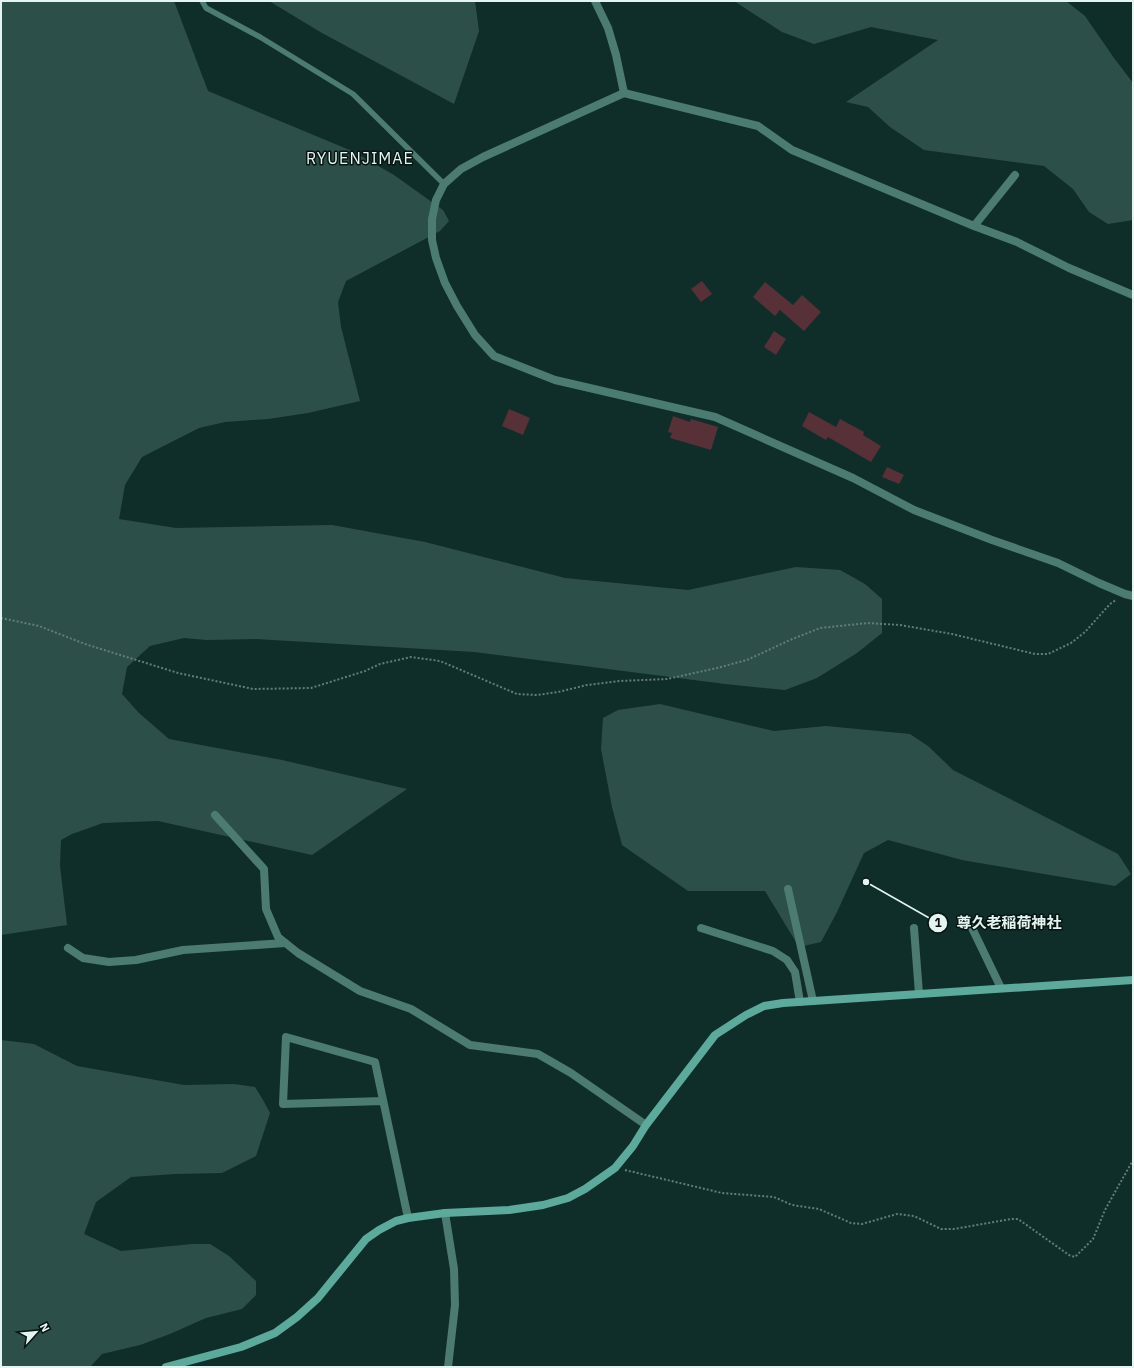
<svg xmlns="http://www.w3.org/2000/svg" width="1134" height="1368" font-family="'IBM Plex Sans','Noto Sans JP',sans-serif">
  <rect width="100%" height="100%" fill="#102e29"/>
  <g fill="#2c5049">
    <path d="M1,1h173l34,90 144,60 42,24 49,35 6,11 -9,10 -94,50 -8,21 3,25 19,74 -52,12 -40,6 -43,3 -26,6 -57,29 -17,28 -6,34 57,9 156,-3 93,17 140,36 123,12 108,-23 44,3 25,14 17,15v34l-25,20 -40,25 -32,12 -60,-6 -251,-32 -218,-13 -49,1 -23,-2 -34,8 -23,21 -5,27 17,19 30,26 113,21 125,29 -95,66 -154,-34 -55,2 -31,11 -11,6 -1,26 7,59 -66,10z"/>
    <path d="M269,1h206l4,30 -25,73 -132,-71z"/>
    <path d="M734,1h332l19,15 29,42 19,25v137l-25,4 -19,-12 -16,-23 -29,-23 -120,-16 -34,-23 -22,-20 -22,-5 92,-62 -67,-13 -57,17 -32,-12z"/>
    <path d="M660,704l114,27 52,-5 84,8 18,12 25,24 165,84 13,20 -16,12 -153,-26 -74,-20 -24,13 -27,59 -16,30 -22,5 -34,-56h-77l-66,-46 -10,-38 -11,-58 2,-31 15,-8z"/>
    <path d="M1,1040l33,4 43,22 107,19 50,-1 21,3 8,13 7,13 -14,43 -34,17 -47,1 -44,3 -35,25 -12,32 37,17 71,-7h18l19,12 27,25v14l-14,14 -36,9 -36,16 -30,11 -38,9 -12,13h-89z"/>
  </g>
  <g fill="#573038">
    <path d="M702,281l10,13 -11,8 -10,-13z"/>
    <path d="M765,282l28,23 9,-10 19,17 -17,19 -24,-21 -5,6 -22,-19z"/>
    <path d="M774,331l12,8 -10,16 -12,-8z"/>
    <path d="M509,409l21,9 -7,17 -21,-9z"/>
    <path d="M809,412l27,15 4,-8 24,13 -1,3 18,11 -10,16 -43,-25 -2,3 -24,-14z"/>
    <path d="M673,416l17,6 1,-3 27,8 -7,23 -41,-12 2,-5 -4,-1z"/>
    <path d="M887,467l17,8 -5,9 -17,-7z"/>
  </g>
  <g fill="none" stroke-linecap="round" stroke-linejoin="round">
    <g stroke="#647d78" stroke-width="2" stroke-dasharray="2 2" stroke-linecap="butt">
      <path d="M1,618l38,8 46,18 93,29 75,16 58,-1 54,-17 15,-7 31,-7 29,4 77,33 20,1 21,-3 29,-7 33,-4 47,-2 50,-11 30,-8 43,-20 30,-12 48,-5 32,2 52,9 83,20h13l23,-11 14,-11 25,-28 6,-4"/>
      <path d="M625,1170l97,23 52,4 18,8 27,4 32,14 11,1 35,-10 17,2 27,13h13l57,-10h7l51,36 6,2 18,-18 12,-29 28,-50"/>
    </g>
    <path stroke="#4c7b71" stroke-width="5.5" d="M202,1l4,7 54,29 93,57 91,90"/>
    <g stroke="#4c7b71" stroke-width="8">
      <path d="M595,1l13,27 8,27 8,38"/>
      <path d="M974,226l41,-51"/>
      <path d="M1133,295l-64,-27 -52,-26 -43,-16 -182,-76 -34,-24 -134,-33 -141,64 -22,12 -17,15 -8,16 -4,19v21l4,18 9,25 12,23 18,29 19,21 61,24 160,37 138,61 61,32 78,30 66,23 41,20 26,11 8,2"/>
      <path d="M215,815l49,54 2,40 12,28 20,16 62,38 51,18 59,36 68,9 33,19 75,52"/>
      <path d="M788,889l25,112"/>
      <path d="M701,928l72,23 14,9 8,12 5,30"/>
      <path d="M914,928l5,66"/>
      <path d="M972,928l29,60"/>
      <path d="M68,948l15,10 26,4 27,-2 47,-10 102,-7"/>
      <path d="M383,1101l-100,3 3,-67 89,25 33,156"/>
      <path d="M445,1213l9,56 1,36 -7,62"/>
    </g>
    <path stroke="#5caa9b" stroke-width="8" d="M166,1367l75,-20 34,-14 22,-16 21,-19 48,-59 13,-9 17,-9 12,-3 37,-5 64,-3 34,-5 25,-7 17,-9 30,-21 18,-22 13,-21 69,-90 31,-20 18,-9 19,-3 350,-23"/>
  </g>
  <g text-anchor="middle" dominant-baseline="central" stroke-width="3" stroke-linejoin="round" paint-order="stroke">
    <g font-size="16" letter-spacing="1" fill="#e4f5f1" stroke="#071411">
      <text x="360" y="158">RYUENJIMAE</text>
    </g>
  </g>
  <path fill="none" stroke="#e4f5f1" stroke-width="1.5" d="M866 882L938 923"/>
  <g fill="#e4f5f1" stroke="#071411" stroke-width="1.5">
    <circle cx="866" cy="882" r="4"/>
    <circle cx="938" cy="923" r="10"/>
  </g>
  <g font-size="12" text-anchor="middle" font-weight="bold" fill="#111">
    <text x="938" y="927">1</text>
  </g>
  <g font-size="15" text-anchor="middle" font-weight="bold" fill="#e4f5f1" stroke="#071411" stroke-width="3" stroke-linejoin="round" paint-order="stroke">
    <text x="1009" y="928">尊久老稲荷神社</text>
  </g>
  <rect width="1134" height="1368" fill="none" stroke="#e4f5f1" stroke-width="4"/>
  <g transform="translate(36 1332) rotate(63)" stroke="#071411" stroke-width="3" paint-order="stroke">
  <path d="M0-3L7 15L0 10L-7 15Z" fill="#e4f5f1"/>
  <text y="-6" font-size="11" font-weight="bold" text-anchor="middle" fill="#e4f5f1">N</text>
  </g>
</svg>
